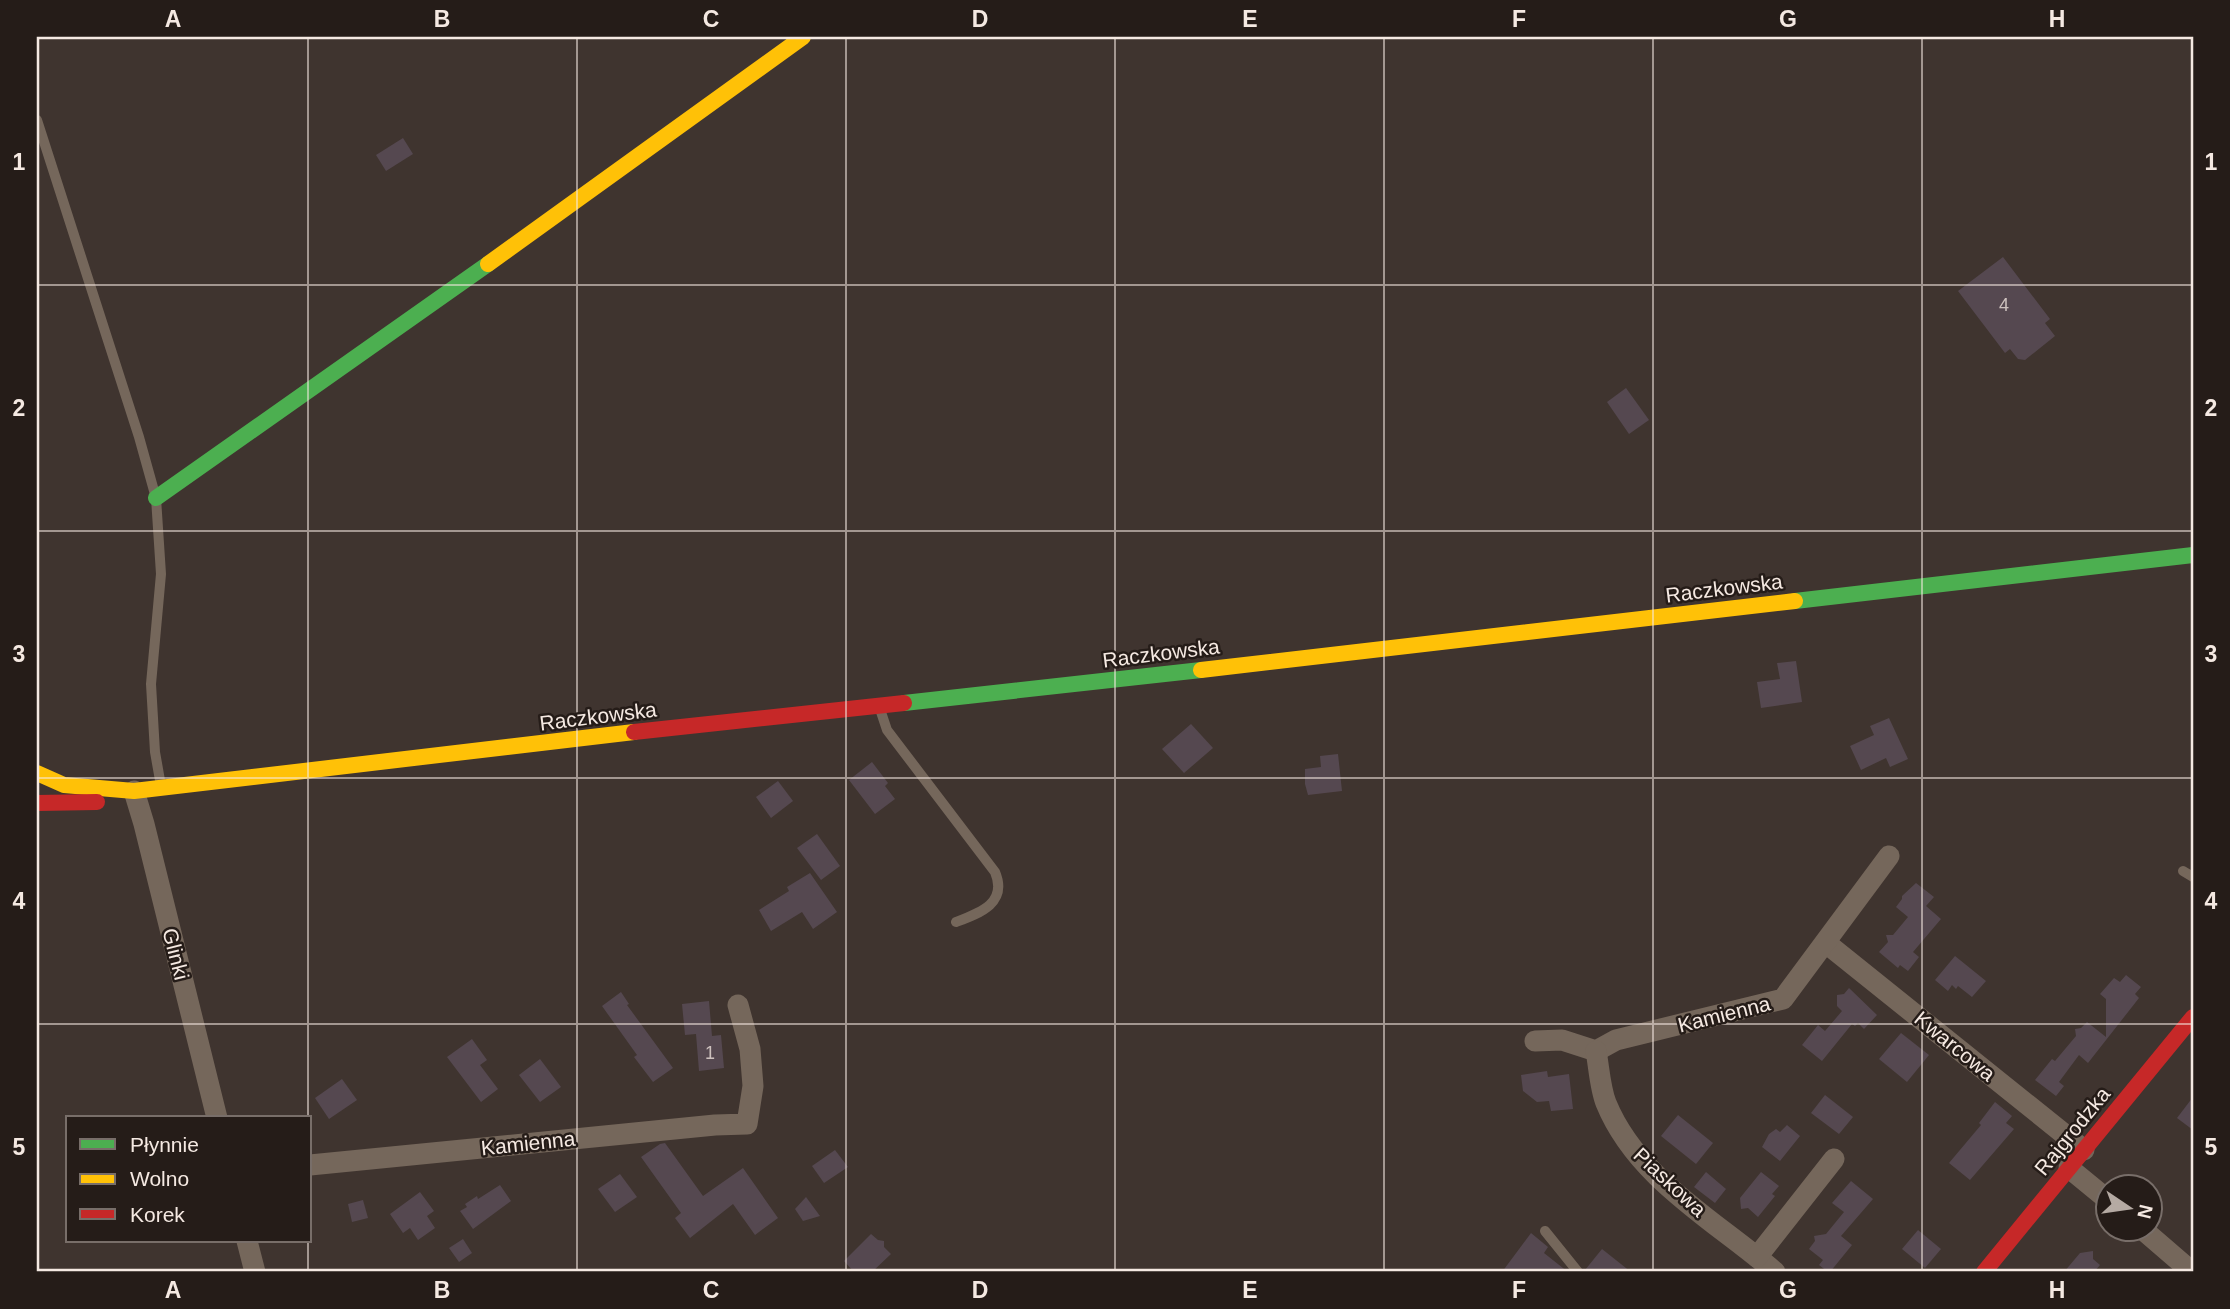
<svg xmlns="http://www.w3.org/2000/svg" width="2230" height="1309" font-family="Helvetica,sans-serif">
  <rect width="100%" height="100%" fill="#3f342f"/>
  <g fill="#554850">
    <path d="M403,138l10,16 -27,17 -10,-16z"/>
    <path d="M2003,257l47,62 -5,4 10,13 -30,24 -7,-1 -8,-10 -5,4 -47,-62z"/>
    <path d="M1626,388l23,32 -20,14 -22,-32z"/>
    <path d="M1796,661l6,41 -41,6 -4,-26 23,-3 -3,-16z"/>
    <path d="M1889,718l19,41 -18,8 -4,-9 -25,12 -11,-24 24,-11 -4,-9z"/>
    <path d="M1191,724l22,24 -29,25 -22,-24z"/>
    <path d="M1338,754l4,37 -34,4 -3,-11v-15l16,-2 -1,-11z"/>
    <path d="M872,762l16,21 -3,3 10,13 -20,15 -26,-34z"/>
    <path d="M778,781l15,20 -22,17 -15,-21z"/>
    <path d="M817,834l23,32 -19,14 -24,-32z"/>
    <path d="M810,873l27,39 -24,17 -11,-17 -31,19 -12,-21 30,-19 -2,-4z"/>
    <path d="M1916,883l18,14 -8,9 15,13 -28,33 6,5 -11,14 -8,-6 -2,3 -19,-16 9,-10 -2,-7h7l15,-18 -12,-10 6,-8v-3z"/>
    <path d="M1955,956l31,25 -14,16 -14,-11 -2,3 -4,-4 -4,6 -13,-11z"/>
    <path d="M2126,975l15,12 -6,7 4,4 -51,65 -9,-8 -20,27 5,4 -8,10 -21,-16 17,-21 3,2 21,-25 -1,-7 6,-1 6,-6 19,15v-38l-6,-5 14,-16 6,4z"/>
    <path d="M1849,988l28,27 -13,14 -6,-6 -3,3 -3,-2 -30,37 -20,-16 16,-20 7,6 17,-20 -5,-5v-11l7,-1z"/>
    <path d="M621,992l8,12 -2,1 46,63 -20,14 -19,-25 3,-2 -35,-49z"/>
    <path d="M709,1001l3,35 9,-1 3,33 -25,3 -3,-37 -11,1 -3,-31z"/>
    <path d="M1901,1033l28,22 -22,27 -28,-23z"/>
    <path d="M472,1039l15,21 -7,5 18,24 -17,13 -34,-45z"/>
    <path d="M540,1059l21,28 -21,15 -21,-27z"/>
    <path d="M1547,1071l1,6 21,-3 4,35 -22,2 -2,-10 -12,1 -14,-11 -2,-16z"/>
    <path d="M342,1079l15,21 -28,19 -14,-21z"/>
    <path d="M1825,1095l28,22 -14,17 -28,-21z"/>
    <path d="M2193,1097v33l-16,-12z"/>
    <path d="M1995,1102l17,14 -6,7 8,6 -44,51 -21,-17 32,-38 -2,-2z"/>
    <path d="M1678,1115l35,28 -17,21 -35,-28z"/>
    <path d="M1787,1125l13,11 -20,25 -18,-14 7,-13 7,-5 4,3z"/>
    <path d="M665,1143l38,53 40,-28 35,50 -23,17 -22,-31 -43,34 -15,-20 6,-5 -40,-56 19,-13z"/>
    <path d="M835,1150l13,17 -24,16 -12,-17z"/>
    <path d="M1706,1172l20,17 -11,14 -21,-16z"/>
    <path d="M1761,1172l18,14 -7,8 3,2 -17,21 -10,-9 -7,1 -1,-11z"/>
    <path d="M620,1174l17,23 -22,15 -17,-23z"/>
    <path d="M1851,1181l22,18 -32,37 11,9 -22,27h-2l-9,-7 4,-5 -14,-11 6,-8 -1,-5 12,-2 18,-22 -12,-9z"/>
    <path d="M500,1185l11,16 -38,28 -13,-18 7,-4 -2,-3 12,-8 1,3z"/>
    <path d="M420,1192l14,19 -7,5 8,12 -17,12 -8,-12 -7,5 -13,-19z"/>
    <path d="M806,1197l14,19 -17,5 -8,-12z"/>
    <path d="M363,1200l5,18 -16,4 -4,-18z"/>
    <path d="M1918,1230l23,19 -16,19 -23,-19z"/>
    <path d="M1531,1233l17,14 -4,6 24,19h-66z"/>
    <path d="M871,1234l7,6 6,1v6l7,7 -19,18h-18l-10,-11z"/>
    <path d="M463,1239l9,14 -13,9 -10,-14z"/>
    <path d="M1602,1249l29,23h-45l-1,-2z"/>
    <path d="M2093,1251v8l7,6 -6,7h-30l16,-19z"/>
  </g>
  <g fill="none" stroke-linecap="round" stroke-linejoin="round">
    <g stroke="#75675b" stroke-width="10">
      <path d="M37,120l102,317 17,61 5,76 -10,110 4,68 6,34"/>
      <path d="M880,709l7,21 108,142c13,31 -15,41 -39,50"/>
      <path d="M2183,871l10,6"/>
      <path d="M1545,1231l33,41"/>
    </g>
    <g stroke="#75675b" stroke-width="21">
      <path d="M134,791l10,33 73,294"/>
      <path d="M1826,943l258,207"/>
      <path d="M1535,1041l27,-1 34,11 20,-11 167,-41 106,-143"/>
      <path d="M1596,1051c3,16 4,37 10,52 31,76 110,118 169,169"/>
      <path d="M310,1165l405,-40 32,-1 6,-38 -3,-37 -12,-44"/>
      <path d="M2069,1168l39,32"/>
      <path d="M2141,1228l51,44"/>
      <path d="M247,1241l8,31"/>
      <path d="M1757,1257l77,-98"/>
    </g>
    <g stroke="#4caf50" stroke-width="16">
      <path d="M156,498l332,-234"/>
      <path d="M1795,601l398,-46"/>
      <path d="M904,703l297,-33"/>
    </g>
    <g stroke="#ffc107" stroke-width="16">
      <path d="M488,264l315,-227"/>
      <path d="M1201,670l594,-69"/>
      <path d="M37,773l27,12 70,6 500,-59"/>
    </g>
    <g stroke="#c62828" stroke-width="16">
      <path d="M634,732l270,-29"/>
      <path d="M37,803l60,-1"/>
      <path d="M1984,1272l209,-255"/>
    </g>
  </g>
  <path fill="none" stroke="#f5e9e2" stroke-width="2" stroke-opacity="0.55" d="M308,37v1081M577,37v1235M846,37v1235M1115,37v1235M1384,37v1235M1653,37v1235M1922,37v1235M37,285h2156M37,531h2156M37,778h2156M37,1024h2156M308,1241v31"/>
  <g text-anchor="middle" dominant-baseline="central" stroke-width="5" stroke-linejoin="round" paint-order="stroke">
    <g font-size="18" fill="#cdc1be">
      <text x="2004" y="305">4</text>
      <text x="710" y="1053">1</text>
    </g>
    <g font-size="21" fill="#f5e9e2" stroke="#251c18">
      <text transform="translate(1724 588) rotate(-7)">Raczkowska</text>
      <text transform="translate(1161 653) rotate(-7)">Raczkowska</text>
      <text transform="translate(598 716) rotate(-7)">Raczkowska</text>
      <text transform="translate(176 954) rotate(76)">Glinki</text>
      <text transform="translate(1724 1014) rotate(-14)">Kamienna</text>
      <text transform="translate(1955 1046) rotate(39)">Kwarcowa</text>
      <text transform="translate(2072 1131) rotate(-51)">Rajgrodzka</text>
      <text transform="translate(528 1143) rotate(-6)">Kamienna</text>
      <text transform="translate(1670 1182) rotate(43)">Piaskowa</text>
    </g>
  </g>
  <rect width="2230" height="1309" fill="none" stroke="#251c18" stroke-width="77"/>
  <rect x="66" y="1116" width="245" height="126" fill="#251c18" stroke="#786e69" stroke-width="2"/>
  <rect x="80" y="1139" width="35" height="10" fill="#4caf50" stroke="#786e69" stroke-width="2"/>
  <text x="130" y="1152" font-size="21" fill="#f5e9e2">Płynnie</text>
  <rect x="80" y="1174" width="35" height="10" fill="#ffc107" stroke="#786e69" stroke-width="2"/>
  <text x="130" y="1186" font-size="21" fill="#f5e9e2">Wolno</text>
  <rect x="80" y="1209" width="35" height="10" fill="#c62828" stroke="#786e69" stroke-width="2"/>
  <text x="130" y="1222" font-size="21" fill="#f5e9e2">Korek</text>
  <g transform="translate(2129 1208) rotate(103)"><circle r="33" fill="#251c18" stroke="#786e69" stroke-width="2"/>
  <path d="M0-5L12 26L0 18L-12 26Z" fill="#b5aaa3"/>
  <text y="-10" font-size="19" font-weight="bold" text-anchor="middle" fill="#f5e9e2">N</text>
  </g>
  <rect x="38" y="38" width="2154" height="1232" fill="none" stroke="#f5e9e2" stroke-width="2.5"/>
  <g font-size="23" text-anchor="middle" font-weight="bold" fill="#f5e9e2">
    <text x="173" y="27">A</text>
    <text x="442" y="27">B</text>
    <text x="711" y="27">C</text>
    <text x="980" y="27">D</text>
    <text x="1250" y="27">E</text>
    <text x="1519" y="27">F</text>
    <text x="1788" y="27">G</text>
    <text x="2057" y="27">H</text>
    <text x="19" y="170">1</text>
    <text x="2211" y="170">1</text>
    <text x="19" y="416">2</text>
    <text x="2211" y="416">2</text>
    <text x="19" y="662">3</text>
    <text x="2211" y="662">3</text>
    <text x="19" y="909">4</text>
    <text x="2211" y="909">4</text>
    <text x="19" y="1155">5</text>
    <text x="2211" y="1155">5</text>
    <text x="173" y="1298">A</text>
    <text x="442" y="1298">B</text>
    <text x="711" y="1298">C</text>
    <text x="980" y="1298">D</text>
    <text x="1250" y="1298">E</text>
    <text x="1519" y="1298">F</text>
    <text x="1788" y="1298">G</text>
    <text x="2057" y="1298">H</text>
  </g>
</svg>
